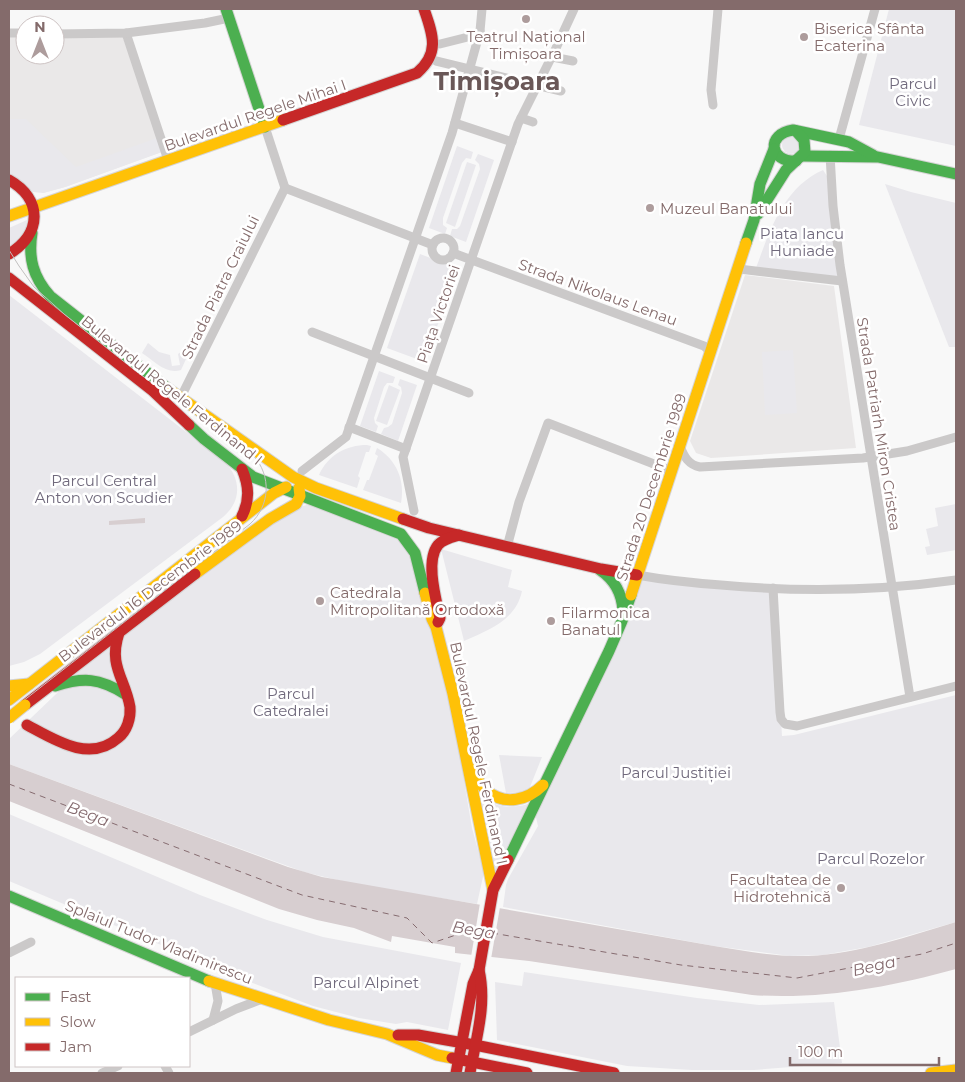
<svg xmlns="http://www.w3.org/2000/svg" width="965" height="1082" font-family="Montserrat,sans-serif">
  <rect width="100%" height="100%" fill="#f8f8f8"/>
  <g fill="#eae8e8">
    <path d="M9,35h16v20h30v-19l67,-1 42,116 -99,36 -22,6 -34,-16z"/>
    <path d="M745,275l89,11 22,162 -129,9 -16,1 -15,-5 -6,-12z"/>
  </g>
  <g fill="#e9e8ec">
    <path d="M889,9h67v137l-97,-21z"/>
    <path d="M9,119h17l50,48 81,-29 5,14 -97,35 -22,6 -10,-1 -24,-15z"/>
    <circle cx="791" cy="145" r="9"/>
    <path d="M457,146l16,6 -2,7 -5,-1 -4,5 -19,55v7l4,3 -2,6 -16,-6z"/>
    <path d="M478,154l16,6 -28,82 -16,-6 2,-7h5l3,-3 20,-57 -1,-5 -4,-4z"/>
    <path d="M467,162l9,3 -21,62 -9,-4z"/>
    <path d="M823,170l4,6 11,101 -82,-9c14,-38 27,-80 67,-98z"/>
    <path d="M885,184l26,8 45,11v144h-7z"/>
    <path d="M27,220c0,12 -7,21 -17,27l-1,-19z"/>
    <path d="M420,254l37,14 -32,94 -38,-14z"/>
    <path d="M9,295l216,167c16,17 17,39 -2,55l-183,137 -16,8 -15,4z"/>
    <path d="M193,333l4,2 -16,35c-15,5 -28,-10 -39,-17l6,-10 11,9 11,3 2,11 8,-1 -2,-11 6,-4z"/>
    <path d="M793,350l4,63 -32,2 -3,-63z"/>
    <path d="M379,371l16,6 -2,6h-6l-3,4 -10,31 1,5 3,3 -2,6 -16,-6z"/>
    <path d="M400,379l17,6 -19,56 -17,-7 3,-6 4,-1 4,-3 10,-31 -1,-6 -3,-2z"/>
    <path d="M389,385l11,5 -13,35 -11,-4z"/>
    <path d="M367,445l4,1 -2,6h-3l-8,24 2,2 -3,10 -38,-13c9,-20 27,-30 48,-30z"/>
    <path d="M377,448c20,12 28,33 24,55l-38,-13 4,-10h2l9,-24 -3,-2z"/>
    <path d="M310,504l97,36 22,32 43,256 12,44 -7,32 -123,-20 -50,-12 -295,-108v-25l68,-65v-1l209,-162z"/>
    <path d="M956,504v46l-29,5 -2,-8 5,-1 -4,-17 12,-3 -3,-18z"/>
    <path d="M441,549l71,21 -4,17 14,4c-6,29 -33,39 -58,50z"/>
    <path d="M637,577l136,11 9,148 12,-1 162,-40v227l-88,25 -45,8 -33,1 -76,-10 -211,-39 3,-22 2,-6 30,-53 -4,-17z"/>
    <path d="M499,755l43,2 -14,35 -22,1z"/>
    <path d="M479,789c4,4 8,11 14,14 10,6 30,4 40,-1l-37,74z"/>
    <path d="M9,814l191,81 67,25 56,17 138,26 -13,67 -41,-8 -11,2 -37,-6 -46,-12 -71,-27 -233,-98z"/>
    <path d="M524,972l173,26 62,7 75,-3 8,61 -88,7h-62l-65,-4 -130,-26 -2,-58 27,4z"/>
  </g>
  <g fill="#d7ced0">
    <path d="M145,518v5l-36,2v-4z"/>
    <path d="M9,764l279,103 34,10 392,69c31,5 62,11 94,10 51,-2 100,-20 148,-34v47c-65,18 -136,31 -204,26l-223,-34 -74,-8v-6l-63,-11 -1,6 -37,-14 -37,-8 -38,-11 -270,-108z"/>
  </g>
  <path fill="#f8f8f8" d="M480,903l20,4 -9,52 -20,-2z"/>
  <g fill="none" stroke-linecap="round" stroke-linejoin="round">
    <g stroke="#866c70" stroke-width="1" stroke-dasharray="6 5" stroke-linecap="butt">
      <path d="M9,784l293,111 105,23 25,25 39,-13 9,1"/>
      <path d="M492,933l189,32 116,13 125,-24 34,-11"/>
    </g>
    <g stroke="#d5d4d4" stroke-width="13">
      <g id="fast">
        <path d="M226,9l39,118"/>
        <path d="M802,156l76,1 78,17"/>
        <path d="M796,161c-27,1 -30,-27 -3,-31l56,12 24,13"/>
        <path d="M758,214l28,-44 19,-18 -1,-12 -8,-9"/>
        <path d="M32,233c-4,25 1,44 18,63l117,92"/>
        <path d="M746,243l8,-23 6,-36 14,-35"/>
        <path d="M189,425l15,14 49,38 148,57 14,19 10,40"/>
        <path d="M600,570c15,10 22,23 23,41"/>
        <path d="M55,686c29,-9 44,-8 70,8"/>
        <path d="M508,860l101,-209 13,-30 9,-26"/>
        <path d="M9,896l200,85"/>
      </g>
    </g>
    <g stroke="#d5d4d4" stroke-width="13">
      <g id="slow">
        <path d="M9,216l274,-96"/>
        <path d="M167,388l126,89 23,11 87,31"/>
        <path d="M195,574l75,-55 26,-15 4,-8 -1,-8"/>
        <path d="M425,593l7,26 4,8 17,67 40,196"/>
        <path d="M631,595l115,-352"/>
        <path d="M9,686l20,-2"/>
        <path d="M9,700l265,-207 12,-6"/>
        <path d="M471,769c5,8 9,16 16,22 18,15 41,9 56,-6"/>
        <path d="M209,981l120,39 58,14 50,21 15,3"/>
        <path d="M931,1073l25,-3"/>
      </g>
    </g>
    <g stroke="#d5d4d4" stroke-width="13">
      <g id="jam">
        <path d="M283,120l134,-47c23,-20 16,-38 7,-64"/>
        <path d="M9,180c34,19 33,54 0,74"/>
        <path d="M9,278l144,113 36,34"/>
        <path d="M242,469c7,17 8,31 0,47"/>
        <path d="M403,519l26,9 172,41 36,6"/>
        <path d="M438,622l2,-4c-4,-19 -15,-57 -2,-73 5,-6 14,-8 21,-10"/>
        <path d="M25,705l170,-131"/>
        <path d="M27,725c28,15 63,38 91,13 9,-7 13,-20 12,-31 -5,-29 -22,-41 -11,-74"/>
        <path d="M398,1035h20l57,10 139,28"/>
        <path d="M452,1058l75,15"/>
        <path d="M456,1073l17,-89 6,-14 14,-80 15,-30"/>
        <path d="M470,1073c6,-35 17,-68 9,-103"/>
      </g>
    </g>
    <g stroke="#cbc9c9" stroke-width="9">
      <path d="M9,33h16"/>
      <path d="M126,33l42,127"/>
      <path d="M55,34l71,-1 79,-10 24,-5"/>
      <path d="M440,44l32,-8 8,-5"/>
      <path d="M542,55l31,6"/>
      <path d="M436,61l125,30"/>
      <path d="M713,105l-2,-15 7,-81"/>
      <path d="M521,118l12,4"/>
      <path d="M455,123l57,19"/>
      <path d="M265,127l20,61"/>
      <path d="M839,139l36,-130"/>
      <path d="M830,155l3,51 7,59 70,432"/>
      <path d="M285,188l148,57"/>
      <circle cx="443" cy="249" r="11"/>
      <path d="M453,253l251,93 7,6"/>
      <path d="M739,269l103,12"/>
      <path d="M312,332l157,61"/>
      <path d="M180,399l105,-211"/>
      <path d="M349,427l57,22"/>
      <path d="M680,446c4,11 9,19 20,21l163,-9 44,-7 49,-14"/>
      <path d="M302,471l44,-34 106,-304 28,-102 2,-22"/>
      <path d="M414,511l-11,-54 115,-333 38,-76 18,-39"/>
      <path d="M507,547l12,-45 29,-79 124,48"/>
      <path d="M637,575c28,5 56,8 84,10 78,7 157,6 235,-5"/>
      <path d="M773,588l7,124 1,7 4,5 12,2 159,-40"/>
      <path d="M9,953l22,-11"/>
      <path d="M213,1020l5,-19 -3,-18"/>
      <path d="M189,1032l47,-23 26,-10"/>
      <path d="M165,1066l4,7"/>
      <path d="M102,1073l16,-7"/>
    </g>
    <use href="#fast" stroke="#4caf50" stroke-width="11"/>
    <use href="#slow" stroke="#ffc107" stroke-width="11"/>
    <use href="#jam" stroke="#c62828" stroke-width="11"/>
    <path stroke="#c2c0c0" stroke-width="1" d="M9,250l10,16 15,21 30,27 73,58 116,83c19,21 17,51 -3,69l-241,188"/>
    <g stroke="#d5d4d4" stroke-width="13" stroke-linecap="butt">
      <path id="slow-bridge" d="M9,718l16,-13"/>
    </g>
    <use href="#slow-bridge" stroke="#ffc107" stroke-width="11"/>
  </g>
  <g fill="#ad9c9c" stroke="#fff" stroke-width="2">
    <circle cx="526" cy="19" r="5"/>
    <circle cx="804" cy="37" r="5"/>
    <circle cx="650" cy="208" r="5"/>
    <circle cx="320" cy="601" r="5"/>
    <circle cx="551" cy="621" r="5"/>
    <circle cx="841" cy="888" r="5"/>
  </g>
  <g text-anchor="middle" dominant-baseline="central" stroke-width="5" stroke-linejoin="round" paint-order="stroke">
    <g font-size="15" fill="#846b6b" stroke="#fff" text-anchor="start">
      <text x="814" y="28">Biserica Sfânta<tspan x="814" dy="17">Ecaterina</tspan></text>
      <text x="526" y="36" text-anchor="middle">Teatrul Național<tspan x="526" dy="17">Timișoara</tspan></text>
      <text x="660" y="208">Muzeul Banatului</text>
      <text x="330" y="592">Catedrala<tspan x="330" dy="17">Mitropolitană Ortodoxă</tspan></text>
      <text x="561" y="612">Filarmonica<tspan x="561" dy="17">Banatul</tspan></text>
      <text x="831" y="879" text-anchor="end">Facultatea de<tspan x="831" dy="17">Hidrotehnică</tspan></text>
    </g>
    <g font-size="15" fill="#70697c" stroke="#fff">
      <text x="913" y="83">Parcul<tspan x="913" dy="17">Civic</tspan></text>
      <text x="802" y="233">Piața Iancu<tspan x="802" dy="17">Huniade</tspan></text>
      <text x="104" y="480">Parcul Central<tspan x="104" dy="17">Anton von Scudier</tspan></text>
      <text x="291" y="693">Parcul<tspan x="291" dy="17">Catedralei</tspan></text>
      <text x="676" y="772">Parcul Justiției</text>
      <text x="871" y="858">Parcul Rozelor</text>
      <text x="366" y="982">Parcul Alpinet</text>
    </g>
    <g font-size="15" fill="#846b6b" stroke="#fff">
      <text transform="translate(255 115) rotate(-19)">Bulevardul Regele Mihai I</text>
      <text transform="translate(220 287) rotate(-64)">Strada Piatra Craiului</text>
      <text transform="translate(598 292) rotate(20)">Strada Nikolaus Lenau</text>
      <text transform="translate(438 314) rotate(-71)">Piața Victoriei</text>
      <text transform="translate(172 390) rotate(39)">Bulevardul Regele Ferdinand I</text>
      <text transform="translate(879 424) rotate(81)">Strada Patriarh Miron Cristea</text>
      <text transform="translate(651 487) rotate(-72)">Strada 20 Decembrie 1989</text>
      <text transform="translate(150 591) rotate(-37)">Bulevardul 16 Decembrie 1989</text>
      <text transform="translate(479 753) rotate(78)">Bulevardul Regele Ferdinand I</text>
      <text transform="translate(159 942) rotate(22)">Splaiul Tudor Vladimirescu</text>
    </g>
    <g font-size="16" font-style="italic" fill="#866c70" stroke="#fff">
      <text transform="translate(88 814) rotate(21)">Bega</text>
      <text transform="translate(474 930) rotate(10)">Bega</text>
      <text transform="translate(874 966) rotate(-13)">Bega</text>
    </g>
    <g font-size="25" font-weight="bold" fill="#6a5858" stroke="#fff">
      <text x="497" y="81">Timișoara</text>
    </g>
  </g>
  <rect width="965" height="1082" fill="none" stroke="#846b6b" stroke-width="20"/>
  <rect x="15" y="977" width="175" height="90" fill="#ffffff" stroke="#cec4c4"/>
  <rect x="25" y="993" width="25" height="8" fill="#4caf50" stroke="#cec4c4"/>
  <text x="60" y="1002" font-size="15" fill="#846b6b">Fast</text>
  <rect x="25" y="1018" width="25" height="8" fill="#ffc107" stroke="#cec4c4"/>
  <text x="60" y="1027" font-size="15" fill="#846b6b">Slow</text>
  <rect x="25" y="1043" width="25" height="8" fill="#c62828" stroke="#cec4c4"/>
  <text x="60" y="1052" font-size="15" fill="#846b6b">Jam</text>
  <g transform="translate(40 40)"><circle r="24" fill="#ffffff" stroke="#cec4c4"/>
  <path d="M0-4L9 19L0 12L-9 19Z" fill="#ad9c9c"/>
  <text y="-8" font-size="14" font-weight="bold" text-anchor="middle" fill="#846b6b">N</text>
  </g>
  <path d="M790 1057v8h149v-8" fill="none" stroke="#846b6b" stroke-width="2.5"/>
  <text x="798" y="1057" font-size="15" fill="#846b6b" stroke="#ffffff" stroke-width="4" paint-order="stroke">100 m</text>
</svg>
